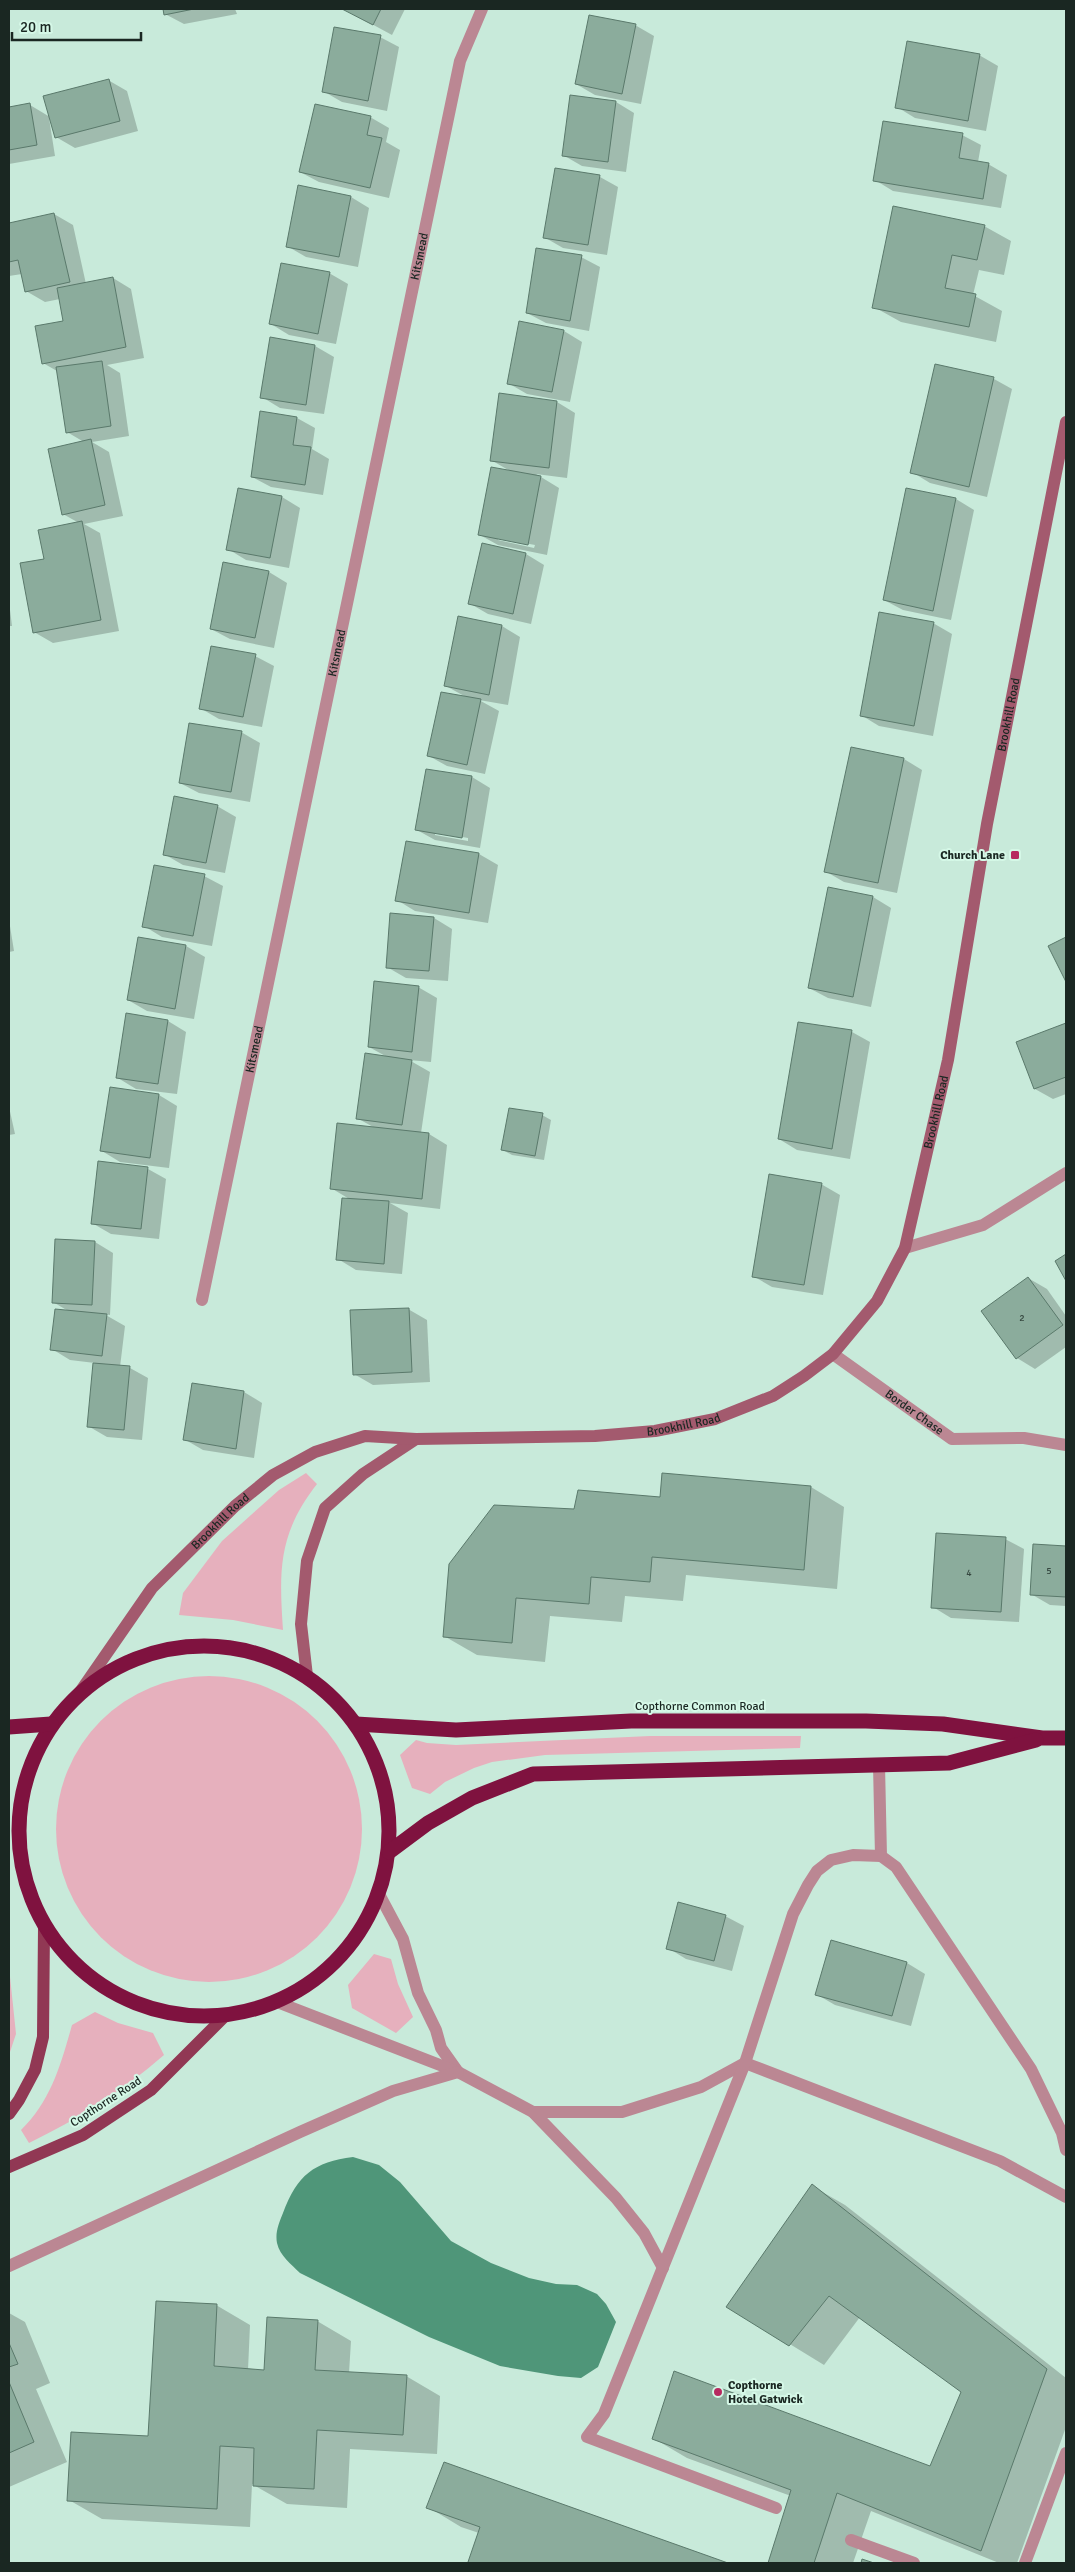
<svg xmlns="http://www.w3.org/2000/svg" width="1075" height="2572" font-family="Signika,sans-serif">
  <rect width="100%" height="100%" fill="#c8eada"/>
  <g fill="#e6b0bd">
    <path d="M306,1473l11,11c-39,50 -38,86 -34,146l-50,-10 -54,-5 4,-22 39,-52 57,-51z"/>
    <circle cx="209" cy="1829" r="153"/>
    <path d="M650,1736h151l-1,12 -255,7 -53,7 -18,6 -29,14 -15,12 -18,-6 -12,-33 16,-15 11,3 29,2z"/>
    <path d="M374,1954l17,5 7,25 15,33 -17,16 -44,-25 -4,-23z"/>
    <path d="M9,1967l7,67 -7,21z"/>
    <path d="M95,2012l23,11 35,10 11,22c-43,37 -84,63 -135,88l-8,-13c30,-29 40,-66 51,-105z"/>
  </g>
  <path fill="#4f9679" d="M353,2157l26,8 21,17 51,59 40,22 38,15 27,6 21,1 20,9 9,10 10,18 -18,45 -17,11 -23,-2 -58,-10 -71,-29 -129,-64c-9,-9 -20,-17 -23,-30 -2,-11 2,-20 6,-30 14,-38 31,-51 70,-56z"/>
  <g fill="#0003" fill-rule="evenodd">
    <path d="M164,9h71l2,5 -53,10 -19,-10z"/>
    <path d="M344,9h61l-13,26z"/>
    <path d="M635,25l19,11 -13,68 -46,-9 -19,-11z"/>
    <path d="M380,37l19,10 -12,64 -45,-9 -19,-11z"/>
    <path d="M979,55l19,11 -12,65 -71,-13 -18,-11z"/>
    <path d="M108,80l19,11 11,40 -63,17 -19,-11 -6,-20 -1,1 6,38 -46,8v-55l21,-4 20,12z"/>
    <path d="M616,102l18,11 -8,59 -44,-6 -19,-11z"/>
    <path d="M370,117l19,11 -3,14 14,8 -11,48 -70,-16 -19,-10z"/>
    <path d="M962,135l19,10 -3,17 10,2 19,11 -6,33 -108,-17 -18,-11z"/>
    <path d="M556,169l44,8 18,10 -11,68 -44,-7 -19,-11z"/>
    <path d="M299,187l52,10 18,11 -11,59 -52,-10 -19,-11z"/>
    <path d="M54,214l19,11 13,59 27,-6 18,11 13,69 -37,7 13,8 9,63 -37,6 17,10 14,64 -39,8 16,9 19,98 -66,12 -19,-11 12,-72 33,-37 -16,-9 21,-72 -17,-10 -10,-61 -14,-8 21,-41 -4,-23 -15,3 -19,-11 -4,-17 -13,2v-51z"/>
    <path d="M984,226l27,15 -7,34 -25,-5 -6,25 29,16 -6,31 -95,-20 -27,-15z"/>
    <path d="M581,257l19,10 -11,64 -43,-8 -19,-10z"/>
    <path d="M329,273l19,11 -12,60 -47,-9 -18,-11z"/>
    <path d="M564,331l18,11 -12,60 -43,-8 -19,-11z"/>
    <path d="M271,339l44,7 19,11 -10,57 -44,-6 -18,-11z"/>
    <path d="M994,379l18,10 -25,108 -57,-14 -18,-11z"/>
    <path d="M557,402l18,11 -8,65 -31,-4 23,14 -12,67 -49,-10 -18,-10 30,-64 -19,-11zM498,538l37,7 -1,3 -36,-8z"/>
    <path d="M297,418l18,10 -3,21 17,10 -6,36 -52,-8 -19,-10z"/>
    <path d="M239,489l43,8 18,11 -11,60 -43,-8 -18,-11z"/>
    <path d="M956,499l18,11 -23,110 -48,-10 -19,-10z"/>
    <path d="M526,554l18,11 -13,59 -43,-10 -19,-11z"/>
    <path d="M269,572l18,11 -13,65 -44,-9 -19,-10z"/>
    <path d="M9,602l3,24h-3z"/>
    <path d="M459,618l43,8 18,11 -12,68 -29,-5 20,11 -14,63 -38,-8 -18,-10 37,-59 -20,-11z"/>
    <path d="M933,623l19,11 -19,102 -54,-10 -18,-11z"/>
    <path d="M255,656l19,10 -12,61 -43,-8 -19,-11z"/>
    <path d="M241,732l19,11 -10,59 -51,-9 -19,-10z"/>
    <path d="M904,759l18,11 -25,123 -53,-11 -19,-11z"/>
    <path d="M472,777l18,11 -10,60 -45,-8 -18,-10zM435,832l33,6v3l-33,-6z"/>
    <path d="M217,806l19,11 -11,56 -42,-8 -19,-11z"/>
    <path d="M407,842l72,12 19,11 -10,58 -73,-12 -18,-11z"/>
    <path d="M204,876l19,10 -11,60 -50,-9 -18,-11z"/>
    <path d="M873,897l18,11 -20,99 -43,-9 -19,-10z"/>
    <path d="M391,914l43,4 18,11 -4,52 -42,-3 -19,-11z"/>
    <path d="M9,920l5,31 -5,1z"/>
    <path d="M139,938l47,8 19,11 -11,62 -47,-8 -19,-11z"/>
    <path d="M418,987l19,11 -6,64 -22,-2 21,12 -9,61 8,1 18,11 -7,64 -50,-6 18,10 -6,61 -46,-4 -18,-11 13,-59 -20,-12 44,-60 -18,-10 32,-60 -20,-11z"/>
    <path d="M168,1021l18,11 -9,62 -41,-5 -18,-11z"/>
    <path d="M1066,1024v70l-13,5 -18,-10 -18,-46z"/>
    <path d="M852,1032l18,10 -20,117 -53,-9 -18,-11z"/>
    <path d="M159,1095l18,11 -8,62 -49,-6 -18,-11z"/>
    <path d="M9,1107l6,27 -6,1z"/>
    <path d="M542,1115l9,5 -7,40 -32,-5 -9,-5z"/>
    <path d="M148,1169l18,10 -7,60 -48,-5 -19,-11z"/>
    <path d="M821,1184l19,11 -17,100 -51,-8 -19,-11z"/>
    <path d="M95,1242l18,11 -3,62 -6,-1 21,12 -5,41 10,1 18,10 -6,62 -35,-3 -19,-11 7,-63 -25,-3 -18,-11 18,-37 -17,-10z"/>
    <path d="M1028,1278l19,11 19,27v31l-31,22 -18,-11z"/>
    <path d="M408,1309l19,11 3,62 -57,3 -19,-11z"/>
    <path d="M244,1392l18,11 -8,55 -51,-8 -19,-11z"/>
    <path d="M811,1487l33,20 -7,82 -151,-14 -3,26 -58,-5 -3,26 -72,-6 -5,46 -68,-7 -33,-19 131,-126 86,-12z"/>
    <path d="M1005,1539l19,10 -5,73 -68,-4 -18,-11z"/>
    <path d="M1034,1546l32,1v59l-16,-1 -19,-11z"/>
    <path d="M725,1916l19,10 -12,45 -46,-12 -18,-11z"/>
    <path d="M832,1942l75,21 18,11 -14,52 -76,-21 -19,-11z"/>
    <path d="M812,2186l33,19 221,173v49l-49,136h-18l-128,-52 -18,52h-84l22,-67 -104,-38 -34,-20 278,30 32,-77 -103,-74 -36,48 -96,-59z"/>
    <path d="M216,2305l34,20 -2,45 17,1 52,-50 34,20 -2,32 57,3 34,20 -3,58 -87,-5 -3,59 -60,-4 -35,-20 -2,43 -148,-8 -33,-19 81,-63z"/>
    <path d="M9,2313l16,9 25,61 -14,6 31,73 -58,25z"/>
    <path d="M445,2463l279,100h-252l-3,-2 10,-28 -18,-6 -33,-20z"/>
  </g>
  <g fill="#8bac9c" stroke="#5a796b">
    <path d="M163,9h31l-30,6z"/>
    <path d="M342,9h39l-8,16z"/>
    <path d="M589,15l47,9 -14,70 -47,-10z"/>
    <path d="M334,27l47,8 -13,66 -46,-9z"/>
    <path d="M907,41l73,13 -12,67 -73,-13z"/>
    <path d="M109,79l11,42 -65,17 -12,-42z"/>
    <path d="M570,95l46,6 -8,61 -46,-6z"/>
    <path d="M30,103l7,42 -28,5v-43z"/>
    <path d="M315,104l56,12 -4,19 15,3 -12,50 -71,-16z"/>
    <path d="M883,121l80,12 -4,25 30,5 -6,36 -110,-18z"/>
    <path d="M555,168l45,7 -12,70 -45,-7z"/>
    <path d="M298,185l53,11 -12,61 -53,-10z"/>
    <path d="M893,206l92,19 -8,35 -25,-5 -7,33 31,6 -7,33 -97,-19z"/>
    <path d="M54,213l16,69 -45,10 -7,-32 -9,2v-39z"/>
    <path d="M536,248l46,7 -12,66 -44,-8z"/>
    <path d="M281,263l49,9 -12,62 -49,-10z"/>
    <path d="M113,277l13,70 -84,17 -7,-38 28,-5 -6,-33z"/>
    <path d="M519,321l45,9 -12,62 -45,-8z"/>
    <path d="M270,337l45,8 -9,60 -46,-7z"/>
    <path d="M102,361l9,65 -45,7 -10,-66z"/>
    <path d="M935,364l59,13 -25,110 -59,-14z"/>
    <path d="M499,393l58,8 -8,67 -59,-7z"/>
    <path d="M260,411l37,6 -4,28 18,2 -6,38 -54,-8z"/>
    <path d="M91,439l14,66 -43,10 -14,-66z"/>
    <path d="M491,467l50,9 -13,69 -50,-10z"/>
    <path d="M238,488l44,8 -12,62 -44,-8z"/>
    <path d="M906,488l50,10 -23,113 -50,-11z"/>
    <path d="M82,521l19,99 -68,13 -13,-70 24,-4 -6,-29z"/>
    <path d="M482,543l44,10 -13,61 -45,-10z"/>
    <path d="M223,562l46,9 -14,67 -45,-9z"/>
    <path d="M879,612l55,10 -20,104 -54,-10z"/>
    <path d="M458,616l44,9 -13,70 -45,-9z"/>
    <path d="M211,646l45,8 -13,63 -44,-8z"/>
    <path d="M441,692l40,7 -14,66 -40,-9z"/>
    <path d="M189,723l53,8 -11,61 -52,-9z"/>
    <path d="M851,747l53,11 -26,125 -54,-11z"/>
    <path d="M426,769l46,7 -10,62 -47,-8z"/>
    <path d="M174,796l44,9 -12,58 -43,-8z"/>
    <path d="M406,841l73,12 -10,60 -74,-12z"/>
    <path d="M154,865l51,9 -12,62 -51,-9z"/>
    <path d="M828,887l45,9 -20,101 -45,-9z"/>
    <path d="M390,913l44,4 -5,54 -43,-3z"/>
    <path d="M138,937l48,8 -11,64 -48,-9z"/>
    <path d="M1066,937v45l-18,-36z"/>
    <path d="M374,981l45,5 -7,66 -44,-5z"/>
    <path d="M126,1013l42,7 -10,64 -42,-6z"/>
    <path d="M798,1022l54,8 -20,119 -54,-10z"/>
    <path d="M1066,1023v54l-32,12 -18,-47z"/>
    <path d="M365,1053l47,7 -10,65 -46,-6z"/>
    <path d="M110,1087l49,7 -9,64 -50,-7z"/>
    <path d="M509,1108l34,5 -8,43 -34,-6z"/>
    <path d="M337,1123l92,10 -7,66 -92,-10z"/>
    <path d="M98,1161l50,6 -7,62 -50,-5z"/>
    <path d="M769,1174l53,9 -18,102 -52,-8z"/>
    <path d="M342,1198l47,3 -5,63 -48,-4z"/>
    <path d="M55,1239l40,2 -3,64 -40,-2z"/>
    <path d="M1066,1254v27l-11,-20z"/>
    <path d="M1028,1277l35,48 -47,34 -35,-48z"/>
    <path d="M409,1308l3,64 -59,3 -3,-65z"/>
    <path d="M55,1309l52,5 -5,42 -52,-6z"/>
    <path d="M93,1363l37,3 -6,64 -37,-3z"/>
    <path d="M192,1383l52,8 -8,58 -53,-9z"/>
    <path d="M662,1473l149,13 -7,84 -152,-13 -2,25 -59,-5 -2,27 -73,-6 -4,45 -69,-6 6,-73 45,-59 80,4 4,-19 82,7z"/>
    <path d="M936,1533l70,4 -5,75 -70,-4z"/>
    <path d="M1033,1544l33,2v51l-36,-2z"/>
    <path d="M678,1902l48,13 -12,46 -48,-12z"/>
    <path d="M831,1940l76,22 -15,54 -77,-21z"/>
    <path d="M812,2184l235,185 -66,182 -144,-58 -23,70h-46l23,-73 -139,-51 22,-68 256,95 31,-74 -132,-96 -40,50 -63,-39z"/>
    <path d="M156,2301l61,3 -3,62 50,4 3,-53 51,3 -3,50 92,5 -4,60 -86,-5 -3,59 -61,-3 1,-38 -34,-2 -3,63 -150,-8 4,-69 77,4z"/>
    <path d="M9,2343l9,21 -9,3z"/>
    <path d="M9,2382l25,60 -25,11z"/>
    <path d="M444,2462l284,101h-257l-3,-1 12,-35 -54,-19z"/>
    <path d="M862,2559l12,4h-13z"/>
  </g>
  <g fill="none" stroke-linecap="round" stroke-linejoin="round">
    <g stroke="#bb8793" stroke-width="12">
      <path d="M879,1765l2,91 15,11 135,202 31,64 4,17"/>
      <path d="M379,1894l24,45 15,54 18,37 5,18 17,24"/>
      <path d="M277,2002l181,70 75,40 83,86 28,35 19,35"/>
      <path d="M533,2112h89l79,-25 44,-24 255,98 66,36"/>
      <path d="M9,2266l291,-134 93,-41 65,-19"/>
      <path d="M776,2508l-189,-71 17,-23 141,-351 48,-149 15,-29 9,-14 14,-11 22,-5 28,1"/>
      <path d="M851,2540l63,23"/>
      <path d="M1025,2563l41,-110"/>
    </g>
    <g stroke="#bb8793" stroke-width="12">
      <path d="M905,1248l78,-23 83,-52"/>
      <path id="s1" d="M202,1300l258,-1239 22,-52"/>
      <path id="s2" d="M833,1354l119,85 72,-1 42,7"/>
    </g>
    <g stroke="#a35a6e" stroke-width="12">
      <path d="M307,1676l-6,-52 6,-63 18,-53 38,-34 53,-35"/>
      <path id="s3" d="M80,1692l72,-104 83,-82 38,-31 42,-23 50,-16 51,3 179,-3 60,-5 60,-12 58,-23 31,-20 29,-22 44,-53 28,-53 43,-188 39,-236 79,-402"/>
    </g>
    <g stroke="#913854" stroke-width="12">
      <path d="M9,2114l10,-14 16,-30 8,-33 1,-109"/>
      <path d="M9,2167l74,-32 68,-45 74,-74"/>
    </g>
    <g stroke="#7f123f" stroke-width="15">
      <circle cx="204" cy="1831" r="185"/>
      <path d="M356,1724l100,6 175,-9h235l77,3 99,14h24"/>
      <path d="M9,1727l42,-3"/>
      <path d="M389,1852l39,-29 44,-25 61,-24 416,-11 87,-23"/>
    </g>
  </g>
  <g fill="#b72a60" stroke="#d5f8e7" stroke-width="2">
    <rect x="1010" y="850" width="10" height="10" rx="2.5"/>
    <circle cx="718" cy="2392" r="5"/>
  </g>
  <g text-anchor="middle" dominant-baseline="central" stroke-width="4" stroke-linejoin="round" paint-order="stroke">
    <g font-size="10" fill="#364840">
      <text x="1022" y="1318">2</text>
      <text x="1049" y="1571">5</text>
      <text x="969" y="1573">4</text>
    </g>
    <g font-size="12" fill="#1a2722" stroke="#d5f8e7">
      <text stroke="none"><textPath href="#s1" startOffset="1066">Kitsmead</textPath></text>
      <text stroke="none"><textPath href="#s1" startOffset="661">Kitsmead</textPath></text>
      <text stroke="none"><textPath href="#s3" startOffset="1552">Brookhill Road</textPath></text>
      <text stroke="none"><textPath href="#s1" startOffset="256">Kitsmead</textPath></text>
      <text stroke="none"><textPath href="#s3" startOffset="1148">Brookhill Road</textPath></text>
      <text stroke="none"><textPath href="#s2" startOffset="100">Border Chase</textPath></text>
      <text stroke="none"><textPath href="#s3" startOffset="712">Brookhill Road</textPath></text>
      <text stroke="none"><textPath href="#s3" startOffset="222">Brookhill Road</textPath></text>
      <text x="700" y="1706">Copthorne Common Road</text>
      <text transform="translate(106 2102) rotate(-33)">Copthorne Road</text>
    </g>
    <g font-size="12" font-weight="bold" fill="#1a2722" stroke="#d5f8e7" text-anchor="end">
      <text x="1005" y="855">Church Lane</text>
      <text x="728" y="2385" text-anchor="start">Copthorne<tspan x="728" dy="14">Hotel Gatwick</tspan></text>
    </g>
  </g>
  <rect width="1075" height="2572" fill="none" stroke="#1a2722" stroke-width="20"/>
  <path d="M12 32v8h129v-8" fill="none" stroke="#1a2722" stroke-width="2.5"/>
  <text x="20" y="32" font-size="15" fill="#1a2722" stroke="#d5f8e7" stroke-width="4" paint-order="stroke">20 m</text>
</svg>
